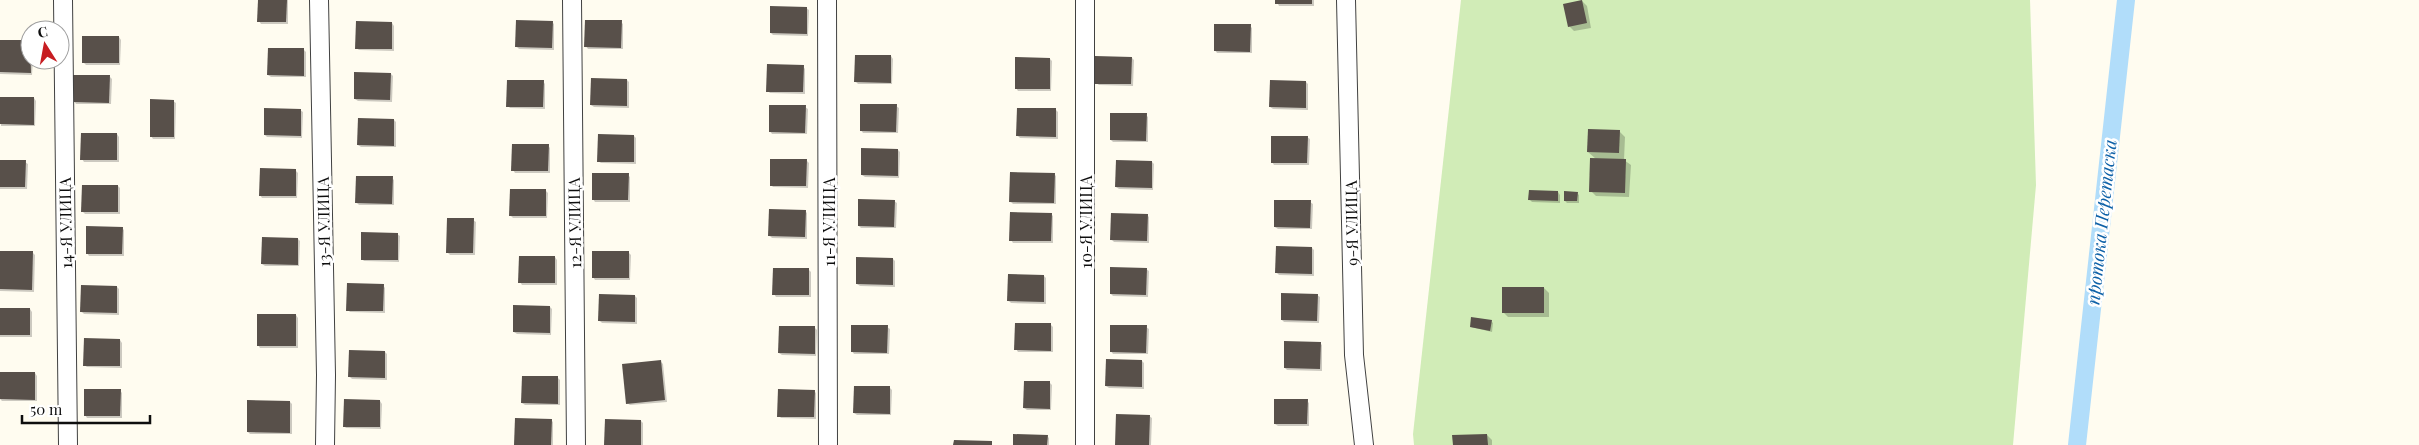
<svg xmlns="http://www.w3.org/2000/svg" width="2419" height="445" font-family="'Playfair Display',serif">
  <rect width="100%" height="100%" fill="#fffcf0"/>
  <path fill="#d1ecb7" d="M1461,0h569l6,185 -23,260h-599l-1,-11z"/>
  <g fill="#0003">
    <path d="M259,0h29v24h-27l-2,-3z"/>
    <path d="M1276,0h38v6h-35z"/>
    <path d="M1582,1l5,5 4,22 -17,3 -5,-5z"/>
    <path d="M806,8l3,2 -1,26 -35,-1 -2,-2z"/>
    <path d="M552,22l2,2v26l-35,-1 -2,-2z"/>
    <path d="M621,22l2,2v25h-35l-2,-3z"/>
    <path d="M392,23l2,3v25l-35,-1 -3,-2z"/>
    <path d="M1250,26l2,2v25h-35l-2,-3z"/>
    <path d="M119,37l2,3 -1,25h-34l-3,-3z"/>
    <path d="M0,41l33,19 -1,15 -32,-1z"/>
    <path d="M304,50l2,2v25h-35l-3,-2z"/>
    <path d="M891,56l2,3 -1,25h-34l-3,-3z"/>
    <path d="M1132,58l2,2 -1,26 -34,-1 -3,-2z"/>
    <path d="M1050,59l2,2 -1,30h-33l-2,-3z"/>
    <path d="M803,66l2,3v25l-35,-1 -2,-2z"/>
    <path d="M391,74l2,2 -1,26 -34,-1 -3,-2z"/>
    <path d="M109,76l3,3 -1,25h-35l-2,-3z"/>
    <path d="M627,80l2,2v26l-35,-1 -3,-2z"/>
    <path d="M543,81l2,3v25l-35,-1 -2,-2z"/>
    <path d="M1306,82l2,2v26l-35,-1 -3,-2z"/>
    <path d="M0,98h34l2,3 -1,25h-34z"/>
    <path d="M173,101l3,2 -1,36h-22l-2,-3z"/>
    <path d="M896,106l3,2 -1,25h-35l-2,-3z"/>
    <path d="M805,107l3,2 -1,25h-35l-2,-3z"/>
    <path d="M300,110l3,2 -1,26 -35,-1 -2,-2z"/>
    <path d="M1056,110l2,2v27l-38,-1 -2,-2z"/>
    <path d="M1146,115l2,2v25h-35l-2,-2z"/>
    <path d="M394,120l2,2v25h-35l-3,-2z"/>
    <path d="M1619,131l6,6 -1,23 7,5 -2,32 -33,-1 -5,-5 5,-32 -8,-7z"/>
    <path d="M117,134l2,3v25h-35l-2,-3z"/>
    <path d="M634,136l2,2v26l-35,-1 -3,-2z"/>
    <path d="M1307,137l3,2 -1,26h-35l-2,-3z"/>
    <path d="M548,145l2,3v25h-35l-2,-3z"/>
    <path d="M898,150l2,2 -1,26 -34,-1 -3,-2z"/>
    <path d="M806,160l3,3 -1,25 -35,-1 -2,-2z"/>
    <path d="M0,161l25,1 3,2 -1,25h-27z"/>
    <path d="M1152,162l2,2 -1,26 -34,-1 -3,-2z"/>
    <path d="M295,170l3,3 -1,25h-35l-2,-3z"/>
    <path d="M1054,174l2,2v28h-43l-3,-3z"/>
    <path d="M628,175l2,2v25h-35l-2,-3z"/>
    <path d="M392,178l2,2v25h-35l-2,-2z"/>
    <path d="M118,186l2,2v26h-35l-3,-3z"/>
    <path d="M546,191l2,2 -1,25h-34l-3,-3z"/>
    <path d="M1558,192l2,3v8l-28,-1 -2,-2z"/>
    <path d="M1577,193l2,2v8h-12l-2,-2z"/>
    <path d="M894,201l3,2 -1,25h-35l-2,-2z"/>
    <path d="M1310,202l3,2 -1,25h-34l-3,-2z"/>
    <path d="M805,211l2,2v26l-35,-1 -2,-2z"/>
    <path d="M1051,214l2,2v27h-40l-2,-3z"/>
    <path d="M1147,215l2,2v26l-35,-1 -2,-2z"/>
    <path d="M473,220l3,2 -1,33h-25l-3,-3z"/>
    <path d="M122,228l2,2v26h-35l-2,-3z"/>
    <path d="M397,234l3,2 -1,26 -35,-1 -2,-2z"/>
    <path d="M298,239l2,2 -1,25h-34l-3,-2z"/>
    <path d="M1312,248l2,2v26l-35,-1 -2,-2z"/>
    <path d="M0,252h32l3,3 -1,37 -34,-1z"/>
    <path d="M629,253l2,2 -1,25h-35l-2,-3z"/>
    <path d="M555,257l2,3v25h-35l-2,-3z"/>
    <path d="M893,259l2,2v26l-35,-1 -3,-2z"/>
    <path d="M1146,269l3,2 -1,26 -35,-1 -2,-2z"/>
    <path d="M809,270l2,2v25h-35l-2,-3z"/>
    <path d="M1044,276l2,2v26l-35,-1 -2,-2z"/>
    <path d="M383,285l2,3v25l-35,-1 -2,-2z"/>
    <path d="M117,287l2,2v26l-35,-1 -2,-2z"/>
    <path d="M1544,288l5,5v24h-41l-5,-5z"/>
    <path d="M1317,295l3,2 -1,26 -35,-1 -2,-2z"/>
    <path d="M635,296l2,2v26l-35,-1 -2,-2z"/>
    <path d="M550,307l2,2 -1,26 -34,-1 -3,-2z"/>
    <path d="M0,309h30l2,3v25h-32z"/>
    <path d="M296,315l2,3v30h-38l-2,-3z"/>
    <path d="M1491,321l2,2 -1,9 -21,-5z"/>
    <path d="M1051,325l2,2v25h-35l-2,-3z"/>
    <path d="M887,327l3,2 -1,25h-35l-2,-3z"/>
    <path d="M1146,327l3,2 -1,25h-35l-2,-3z"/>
    <path d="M815,328l2,2 -1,26 -34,-1 -3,-2z"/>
    <path d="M120,340l2,3v25l-35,-1 -3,-2z"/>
    <path d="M1320,343l2,2v26l-35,-1 -2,-2z"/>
    <path d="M385,352l2,2v26l-35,-1 -2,-2z"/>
    <path d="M1142,361l2,2v26l-35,-1 -3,-2z"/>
    <path d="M661,362l2,2 4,38 -37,3 -3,-2z"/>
    <path d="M0,373h35l2,3v25h-35l-2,-2z"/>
    <path d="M558,378l2,2v25h-35l-3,-2z"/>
    <path d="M1050,383l2,2 -1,25h-24l-3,-2z"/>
    <path d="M890,388l2,2 -1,25h-34l-3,-2z"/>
    <path d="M120,390l2,3v25h-35l-2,-3z"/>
    <path d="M814,391l2,2v26l-35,-1 -2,-2z"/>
    <path d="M380,401l2,3 -1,25 -35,-1 -2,-2z"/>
    <path d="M1307,401l2,2v23h-31l-3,-2z"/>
    <path d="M290,402l2,2v30h-42l-2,-2z"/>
    <path d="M1149,416l3,2 -1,27h-35z"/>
    <path d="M551,420l2,2v23h-37z"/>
    <path d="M641,421l2,2v22h-38z"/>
    <path d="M1487,435l5,5v5h-38z"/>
    <path d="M1047,436l2,2v7h-35z"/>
  </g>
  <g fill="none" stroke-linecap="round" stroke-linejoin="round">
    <path stroke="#b1ddfa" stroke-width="18" d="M2077,445l49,-445"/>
  </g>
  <g fill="#58504a">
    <path d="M258,0h29l-1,22h-29z"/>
    <rect x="1275" y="0" width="37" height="4"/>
    <path d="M1582,0l5,23 -19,4 -5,-23z"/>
    <path d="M770,6l37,1v27l-37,-1z"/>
    <path d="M516,20l37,1 -1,27 -37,-1z"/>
    <path d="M585,20h37l-1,28 -37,-1z"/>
    <path d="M356,21l36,1v27h-37z"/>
    <path d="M1214,24h37l-1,28 -36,-1z"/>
    <rect x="82" y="36" width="37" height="27"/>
    <path d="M0,40h30l1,33 -31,-1z"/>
    <path d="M268,48h36v28l-37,-1z"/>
    <path d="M855,55h36v28l-37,-1z"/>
    <path d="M1095,56l37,1 -1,27h-36z"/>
    <path d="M1015,57l35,1v31h-35z"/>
    <path d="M767,64l37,1 -1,27h-37z"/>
    <path d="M354,72l37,1 -1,27 -36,-1z"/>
    <path d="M73,75h37l-1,28 -36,-1z"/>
    <path d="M591,78l36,1v27l-37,-1z"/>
    <path d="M507,80h37l-1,27h-37z"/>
    <path d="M1270,80l36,1v27l-37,-1z"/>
    <path d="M0,97h34v28l-34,-1z"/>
    <path d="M150,99l24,1v37h-24z"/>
    <path d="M860,104h37l-1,28 -36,-1z"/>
    <path d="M769,105h37l-1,28 -36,-1z"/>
    <path d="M264,108l37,1v27l-37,-1z"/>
    <path d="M1017,108h39v29l-40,-1z"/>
    <path d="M1110,113h37l-1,28 -36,-1z"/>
    <path d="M358,118l36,1v27l-37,-1z"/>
    <path d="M1588,129l32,1 -1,23 -32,-1z"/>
    <path d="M81,133h36v27h-37z"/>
    <path d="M598,134l36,1v27h-37z"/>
    <path d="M1271,136h37l-1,27h-36z"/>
    <path d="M512,144h37l-1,27h-37z"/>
    <path d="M861,148l37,1v27l-37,-1z"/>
    <path d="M1590,158l36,1 -1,34 -36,-1z"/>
    <path d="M770,159h37l-1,27h-36z"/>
    <path d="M0,160h26l-1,27h-25z"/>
    <path d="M1116,160l36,1v27l-37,-1z"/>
    <path d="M260,168l36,1v27h-37z"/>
    <path d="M1010,172l45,1 -1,30 -45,-1z"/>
    <path d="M592,173h37l-1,27h-36z"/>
    <path d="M356,176h37l-1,28 -37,-1z"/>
    <path d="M82,185h36v27h-37z"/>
    <path d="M510,189h36v27h-37z"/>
    <path d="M1529,190l29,1v10l-30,-1z"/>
    <path d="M1564,191l14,1 -1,9h-13z"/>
    <path d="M858,199l37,1 -1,27 -36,-1z"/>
    <path d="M1274,200h37l-1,28 -36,-1z"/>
    <path d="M769,209l37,1 -1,27 -37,-1z"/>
    <path d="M1010,212l42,1 -1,28h-42z"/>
    <path d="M1111,213l37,1 -1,27 -37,-1z"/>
    <path d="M447,218h27l-1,35h-27z"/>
    <path d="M86,226l37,1 -1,27h-36z"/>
    <path d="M361,232l37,1v27h-37z"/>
    <path d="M262,237l36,1v27l-37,-1z"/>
    <path d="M1276,246l36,1v27l-37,-1z"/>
    <path d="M0,251h33l-1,39 -32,-1z"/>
    <rect x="592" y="251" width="37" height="27"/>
    <path d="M519,256h36v27h-37z"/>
    <path d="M856,257l37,1v27l-37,-1z"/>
    <path d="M1110,267l37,1 -1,27 -36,-1z"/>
    <path d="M773,268h36v27h-37z"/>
    <path d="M1008,274l36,1v27l-37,-1z"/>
    <path d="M347,283l37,1 -1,27h-37z"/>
    <path d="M81,285l36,1v27l-37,-1z"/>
    <rect x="1502" y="287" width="42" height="26"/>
    <path d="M1281,293l37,1 -1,27 -36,-1z"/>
    <path d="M599,294l36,1v27l-37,-1z"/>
    <path d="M513,305l37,1v27l-37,-1z"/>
    <rect x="0" y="308" width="30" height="27"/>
    <rect x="257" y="314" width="39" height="32"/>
    <path d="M1471,317l21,3 -2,11 -20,-4z"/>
    <path d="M1015,323h36v28l-37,-1z"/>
    <path d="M851,325h37l-1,28 -36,-1z"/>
    <path d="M1110,325h37l-1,28 -36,-1z"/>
    <path d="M779,326h36v28l-37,-1z"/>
    <path d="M84,338l36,1v27h-37z"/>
    <path d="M1284,341l37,1 -1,27 -36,-1z"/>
    <path d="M349,350l36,1v27l-37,-1z"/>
    <path d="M1106,359l36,1v27l-37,-1z"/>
    <path d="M661,360l4,40 -39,4 -4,-40z"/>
    <path d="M0,372h35v28l-35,-1z"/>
    <path d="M522,376h36v28l-37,-1z"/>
    <path d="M1024,381h26v28l-27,-1z"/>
    <path d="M854,386h36v28l-37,-1z"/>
    <path d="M84,389h37l-1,27h-36z"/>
    <path d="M778,389l37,1 -1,27h-37z"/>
    <path d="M344,399l36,1v27h-37z"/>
    <path d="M1274,399h34l-1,25h-33z"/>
    <path d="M247,400l43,1v32l-43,-1z"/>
    <path d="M1116,414l34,1 -1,30h-34z"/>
    <path d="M515,418l37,1 -1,26h-37z"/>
    <path d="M605,419l36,1v25h-37z"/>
    <path d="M1013,434l35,1 -1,10h-34z"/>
    <path d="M1487,434l1,11h-35l-1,-10z"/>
    <path d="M954,440l38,1v4h-39z"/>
  </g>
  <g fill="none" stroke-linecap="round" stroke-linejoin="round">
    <g stroke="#414141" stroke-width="20">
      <g id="minor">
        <path d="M63,0l5,445"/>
        <path d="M319,0l7,375 -1,70"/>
        <path d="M572,0l4,445"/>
        <path d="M827,0l1,445"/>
        <path d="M1085,0v445"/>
        <path d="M1346,0l8,355 10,90"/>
      </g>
    </g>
    <use href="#minor" stroke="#fff" stroke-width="18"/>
  </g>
  <g text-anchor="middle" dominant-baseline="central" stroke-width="5" stroke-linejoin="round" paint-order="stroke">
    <g font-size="16" fill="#0e0e0e" stroke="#fff">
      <text transform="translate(323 222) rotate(-91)">13-Я УЛИЦА</text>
      <text transform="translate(828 222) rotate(-90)">11-Я УЛИЦА</text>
      <text transform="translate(1085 222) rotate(-90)">10-Я УЛИЦА</text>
      <text transform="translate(65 223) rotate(-91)">14-Я УЛИЦА</text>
      <text transform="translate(574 223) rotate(-91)">12-Я УЛИЦА</text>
      <text transform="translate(1351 223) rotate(-91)">9-Я УЛИЦА</text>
    </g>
    <g font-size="18" font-style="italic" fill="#0f62a8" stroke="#fff">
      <text transform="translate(2101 222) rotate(-84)">протока Перетаска</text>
    </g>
  </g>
  <g transform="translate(45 45) rotate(349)"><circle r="24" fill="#ffffff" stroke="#9f9f9f"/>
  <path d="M0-4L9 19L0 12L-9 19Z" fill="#c71d22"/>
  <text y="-8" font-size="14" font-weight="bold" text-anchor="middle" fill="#0e0e0e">С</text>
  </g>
  <path d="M22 415v8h128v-8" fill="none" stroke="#0e0e0e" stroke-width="2.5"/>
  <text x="30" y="415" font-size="15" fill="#0e0e0e" stroke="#ffffff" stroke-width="4" paint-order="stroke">50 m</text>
</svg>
